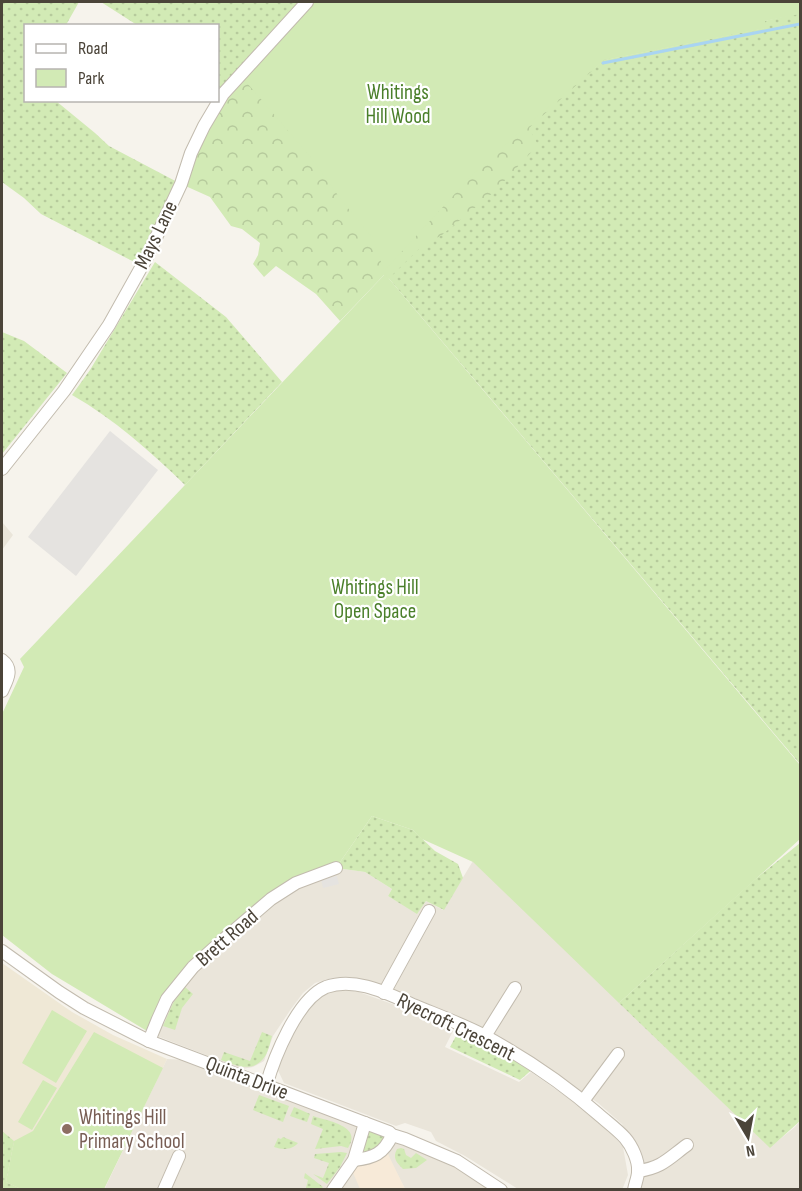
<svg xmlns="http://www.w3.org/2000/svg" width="802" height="1191" font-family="'Sofia Sans Condensed',sans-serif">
  <defs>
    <pattern id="grass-dots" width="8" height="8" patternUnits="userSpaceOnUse" patternTransform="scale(1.5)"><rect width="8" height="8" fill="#d2eab5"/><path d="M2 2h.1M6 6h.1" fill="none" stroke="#b6ca9c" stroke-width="1.8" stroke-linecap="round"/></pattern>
    <pattern id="forest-crowns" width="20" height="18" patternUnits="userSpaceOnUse" patternTransform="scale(1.5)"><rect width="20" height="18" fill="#d2eab5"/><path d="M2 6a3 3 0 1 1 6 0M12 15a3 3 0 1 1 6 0" fill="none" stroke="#b6ca9c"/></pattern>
  </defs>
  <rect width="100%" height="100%" fill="#f6f3ec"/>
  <g fill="#eae5da">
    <path d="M2,522l11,13 -11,15z"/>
    <path d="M473,861l297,286 25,-20 5,-6v68h-163l-4,-49 -11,-16 -24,-21 -98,-67 -94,-42 -33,-12 -24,-5 -18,1 -16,5 -12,10 -12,16 -18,27 -9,25 -11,6 -11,2 -90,-35 15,-35 104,-100 65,-31 29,4 27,17 -4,7 29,17 9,-12 17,9z"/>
    <path d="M340,989l19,3 47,17 47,22 -8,16 74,35 12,-10 50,35 30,26 12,14 5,28 -6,15 -104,-1 -53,-33 -29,-15 -5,-9 -26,-9 -9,3 -112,-43 -9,-19 17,-33 22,-31 14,-8z"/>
    <path d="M167,1059l41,2 157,64 -9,36 5,28 -257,1z"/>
    <path d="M397,1135l107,54h-99l-19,-37z"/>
  </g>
  <path fill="#f7ead8" d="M388,1154l17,35h-45l-9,-21z"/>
  <path fill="#efe8d6" d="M2,963l70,49 41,23 54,24 -63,130h-102z"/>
  <g fill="url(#grass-dots)">
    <path d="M2,2h77l-13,23 -40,1v74l30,1 39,32 14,13 72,38 -39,82 -101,-52 -17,-16 -22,-16z"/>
    <path d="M101,2h206l-84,92 -5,-4v-64l-81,-1z"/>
    <path d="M800,13v751l-415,-490 141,-148 78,-66 160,-32v-7z"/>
    <path d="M155,262l71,55 56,65 -97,103c-35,-34 -71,-66 -113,-90l18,-25z"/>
    <path d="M2,332l22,9 43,32 -65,81z"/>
    <path d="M372,816l41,14 22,21 23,13 5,14 -19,32 -18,-9 -9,13 -29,-18 4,-7 -27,-17 -29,-4z"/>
    <path d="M800,843v278l-30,27 -151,-145 134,-122z"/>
    <path d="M185,987l8,7 -11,14 -7,22 -12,-4 10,-23z"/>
    <path d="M462,1025l73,42 -15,13 -70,-33z"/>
    <path d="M262,1032l10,4c-2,7 -4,18 -9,23 -12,14 -28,6 -42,1l3,-8 26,9z"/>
    <path d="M259,1095l30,11 -6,16 -30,-12z"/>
    <path d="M294,1107l16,7 -3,8 -17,-6z"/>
    <path d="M313,1116c15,5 50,10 35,32l-7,-2 -26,3 8,-20 -12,-5z"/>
    <path d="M365,1125l24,7 -18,26 -17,2z"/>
    <path d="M2,1131l12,10 -8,41 15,7h-19z"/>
    <path d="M283,1137l15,6c-6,7 -15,7 -24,4l4,-9 3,1z"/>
    <path d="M401,1148l3,1 2,6 5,3 5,-5 11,7 -11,8 -13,1c-6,-6 -11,-11 -6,-20z"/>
    <path d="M341,1152l6,1 -7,14 -13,17 -14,-10 10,4 6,-15 -15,-5 1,-4z"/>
    <path d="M305,1173l18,14 -2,2h-17l-1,-1h3l2,-8 -4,-2z"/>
  </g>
  <path fill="url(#forest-crowns)" d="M579,2h176l9,19 1,7 -161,32 -75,68 9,17 -43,46 -53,44 -20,11 -35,34 -3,-5 -44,46 -24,-27 -40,-28 -12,11 -11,-13 5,-9 2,-12 -18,-14 -11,-3 -21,-29 -29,-13 10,-31 49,-78z"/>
  <g fill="#d2eab5">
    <path d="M308,2h492v12l-35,7v7l-161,32 -78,66 -52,47 -90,98 -11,-33 -31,-37 -30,-42 -70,-82z"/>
    <path d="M385,274l415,491v74l-181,164 -146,-141 -51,-23 -9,-9 -41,-14 -36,52 -40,15 -103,84 -41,67 -100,-60 -50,-39v-221l22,-47 -4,-8z"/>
    <path d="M52,1010l35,21 -31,52 -34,-20z"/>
    <path d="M94,1032l69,36 -59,121h-83l-15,-7 8,-41 19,-10z"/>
    <path d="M43,1080l14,8 -25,42 -14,-8z"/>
  </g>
  <g fill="#e5e3e0">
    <path d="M110,431l48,39 -82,106 -48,-39z"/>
    <path d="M337,876l2,8 -16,4 -2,-8z"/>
  </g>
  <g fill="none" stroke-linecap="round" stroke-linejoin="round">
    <path stroke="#a9d4f2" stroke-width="3" d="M603,63l197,-39"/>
    <g stroke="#c2bbae" stroke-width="14">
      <g id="minor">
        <path d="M2,469l62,-78 45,-66 38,-68 34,-73 10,-31 13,-27 19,-32 84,-92"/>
        <path d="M2,660c12,9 5,20 0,31"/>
        <path d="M2,951l57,41 25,16 65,33 216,82 24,9 3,3 13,4 52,22 44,29"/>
        <path d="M384,993l45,-82"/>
        <path d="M485,1036l30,-48"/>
        <path d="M149,1041l9,-22 9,-20 26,-32 30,-27 48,-41 25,-16 40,-15"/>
        <path d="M266,1086c8,-28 31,-87 60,-99 31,-11 64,8 92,20 22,9 46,18 67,29 40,22 79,48 113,78 9,8 19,15 27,24 7,8 14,23 13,34 0,5 -3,12 -4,18"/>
        <path d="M583,1101l35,-47"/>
        <path d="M354,1160c19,-2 30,-6 38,-25"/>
        <path d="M638,1171c24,-3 31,-13 49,-26"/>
        <path d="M164,1190l15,-34"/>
        <path d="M333,1190l21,-30 11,-37"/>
      </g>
    </g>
    <use href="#minor" stroke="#fff" stroke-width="12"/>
  </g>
  <circle fill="#8d6e63" stroke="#fff" stroke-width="2" cx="67" cy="1129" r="6"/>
  <g text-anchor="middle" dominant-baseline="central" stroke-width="4.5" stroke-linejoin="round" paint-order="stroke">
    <g font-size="21" fill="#4a7f2a" stroke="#fff">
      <text x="398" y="92">Whitings<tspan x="398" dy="24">Hill Wood</tspan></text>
      <text x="375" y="587">Whitings Hill<tspan x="375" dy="24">Open Space</tspan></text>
    </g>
    <g font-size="21" fill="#4b4439" stroke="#fff">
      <text transform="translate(156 235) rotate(-64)">Mays Lane</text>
      <text transform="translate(227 938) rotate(-41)">Brett Road</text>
      <text transform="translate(456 1027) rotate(26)">Ryecroft Crescent</text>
      <text transform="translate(247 1078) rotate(21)">Quinta Drive</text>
    </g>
    <g font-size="21" fill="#785e54" stroke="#fff" text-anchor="start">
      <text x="79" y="1117">Whitings Hill<tspan x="79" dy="24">Primary School</tspan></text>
    </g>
  </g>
  <rect width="802" height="1191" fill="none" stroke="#4b4439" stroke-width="6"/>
  <rect x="24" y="24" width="195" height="78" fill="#ffffff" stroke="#b7b4b0" stroke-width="1.5"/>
  <rect x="36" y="44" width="30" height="9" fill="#ffffff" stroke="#b7b4b0" stroke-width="1.5"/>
  <text x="78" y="54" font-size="18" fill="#4b4439">Road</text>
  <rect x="36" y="69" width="30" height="18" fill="#d2eab5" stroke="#b7b4b0" stroke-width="1.5"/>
  <text x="78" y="84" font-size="18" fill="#4b4439">Park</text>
  <g transform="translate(748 1137) rotate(170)" stroke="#ffffff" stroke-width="4.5" paint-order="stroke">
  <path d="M0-4.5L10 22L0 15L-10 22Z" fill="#4b4439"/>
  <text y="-9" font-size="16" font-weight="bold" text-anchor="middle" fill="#4b4439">N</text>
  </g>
</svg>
